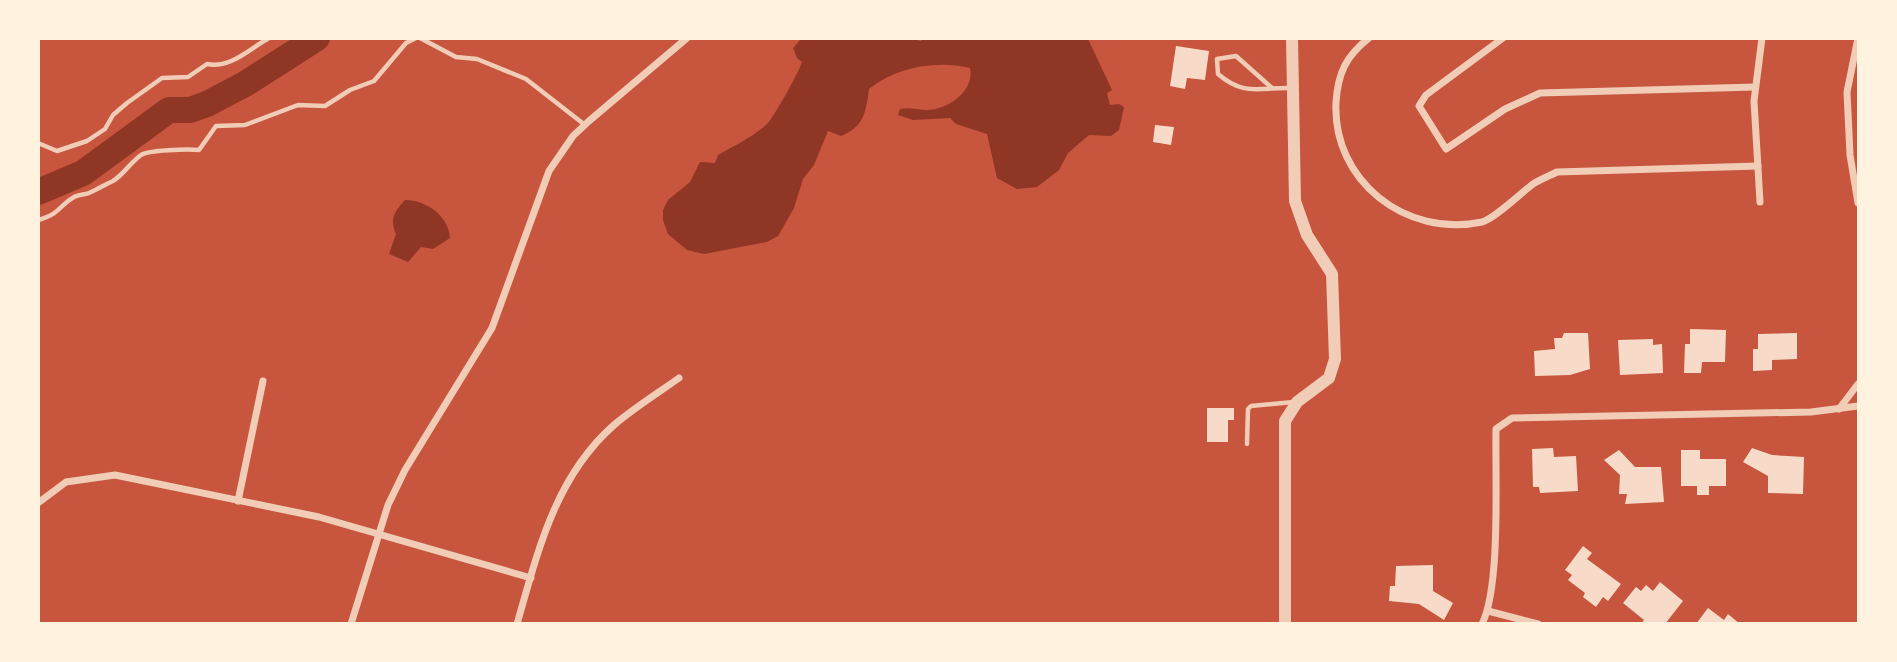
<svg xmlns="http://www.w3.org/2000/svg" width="1897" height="662" font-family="Georgia,serif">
  <rect width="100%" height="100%" fill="#c8553d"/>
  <g fill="#8f3625">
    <path d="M909,38l12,3 2,-3 165,1 24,51 -5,3 3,12 9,-1 5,3 -5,23 -8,6 -22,-1 -21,18 -9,17 -22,17 -20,2 -20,-11 -10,-44 -31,-10 -6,-6 -37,2 -15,-5 2,-6c11,-2 17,1 27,1 21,0 48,-19 43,-42 -35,-8 -73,-1 -101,21 -3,23 -5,38 -28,47l-13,-5 -14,34 -11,14 -9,29 -16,28 -11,6 -63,12 -17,-4 -19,-16 -5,-14v-10l5,-10 22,-18 10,-20 15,1 3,-8c16,-9 34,-18 48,-30 6,-4 34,-55 36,-63l-5,-4 -4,-10 8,-9z"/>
    <path d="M405,200c21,0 44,16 45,38l-17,11 -12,-2 -13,15 -19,-8 7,-20c-7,-15 -1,-23 9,-34z"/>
  </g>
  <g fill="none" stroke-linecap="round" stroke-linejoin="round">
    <path stroke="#8f3625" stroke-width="26" d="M38,192l45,-19 86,-63h21l17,-6 38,-20 72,-46"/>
  </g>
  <g fill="#f7dbc8">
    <path d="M1176,46l33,5 -4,29 -18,-2 -2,11 -15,-3z"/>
    <path d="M1155,125l19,2 -3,18 -18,-3z"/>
    <path d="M1690,329l36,1 -1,32h-23l-1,11h-17l1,-29h5z"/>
    <path d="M1564,333h24l2,36 -20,6 -35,1 -1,-25 21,-2 -1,-11h8z"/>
    <path d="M1797,333v26l-25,1v10l-19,1v-22h5v-15z"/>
    <path d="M1653,339v6l9,-1 1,29 -43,2 -2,-35z"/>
    <path d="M1207,408h27v12h-6v22h-21z"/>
    <path d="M1553,448l1,9 22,-1 2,35 -38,2 -1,-6h-6l-1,-38z"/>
    <path d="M1752,448l20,7 32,2 -1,37 -35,-1v-17l-25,-14z"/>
    <path d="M1619,450l16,17h26l3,35 -39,2 2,-10h-8l1,-19 -16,-15z"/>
    <path d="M1681,450h19v9h26v27h-17v9h-12v-9h-16z"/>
    <path d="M1583,546l9,7 -5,6 34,25 -13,17 -5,-4 -7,10 -13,-10 2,-4 -17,-13 4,-5 -7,-5z"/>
    <path d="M1433,565v26l20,12 -9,17 -25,-16 -30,-3 1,-15h5l1,-20z"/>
    <path d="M1660,582l23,19 -18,23h-24l3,-4 -21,-17 13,-16 5,4 5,-6 7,6z"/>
    <path d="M1708,608l16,12 4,-6 12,10h-44z"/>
  </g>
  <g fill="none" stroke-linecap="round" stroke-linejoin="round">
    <g stroke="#f1ccb7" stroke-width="4.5">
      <path d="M420,38l36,19 21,2 49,20 59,46"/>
      <path d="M1272,88l-36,-32 -19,3 1,15c27,23 41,13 73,14"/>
      <path d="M38,143l19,8 30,-10 18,-12 8,-14 14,-12 35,-25 26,-1 19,-13c23,5 42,-15 62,-26"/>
      <path d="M38,220c24,-7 20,-14 36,-23 5,-3 10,-2 15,-4 7,-3 17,-9 24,-12 11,-7 18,-19 28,-26 7,-5 47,-6 58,-5l17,-24 29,-1 53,-20 27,1 25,-16 24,-9 32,-38 10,-5"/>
      <path d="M1247,444l1,-35 3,-3 42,-4"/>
    </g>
    <g stroke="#f1ccb7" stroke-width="7">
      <path d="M1369,38c-23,18 -31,35 -33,64 -4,79 70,136 146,120 12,-3 39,-29 51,-38 8,-5 16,-8 24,-12l201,-6"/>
      <path d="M1503,38l-77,57 -7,11 27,43 59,-40 35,-16 215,-6"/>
      <path d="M1858,38l-11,54 3,63 8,48"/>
      <path d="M1760,202l-6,-101 8,-63"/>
      <path d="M1839,409l19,-25"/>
      <path d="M238,501l25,-120"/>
      <path d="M38,503l28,-21 49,-7 204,42 212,61"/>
      <path d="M1488,611l50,13"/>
      <path d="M351,624l37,-119 17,-35 87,-142 57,-157 24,-35 16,-15 98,-83"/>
      <path d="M517,624c21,-73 38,-147 97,-199 20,-17 44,-32 65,-47"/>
      <path d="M1482,624c19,-38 13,-148 14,-195l16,-11 299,-6 47,-6"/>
    </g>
    <path stroke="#f1ccb7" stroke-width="12" d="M1285,624v-203l12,-19 32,-24 6,-19 -3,-85 -25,-39 -12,-34 -3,-163"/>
  </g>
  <rect width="1897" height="662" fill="none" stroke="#fff3e0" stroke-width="80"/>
</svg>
